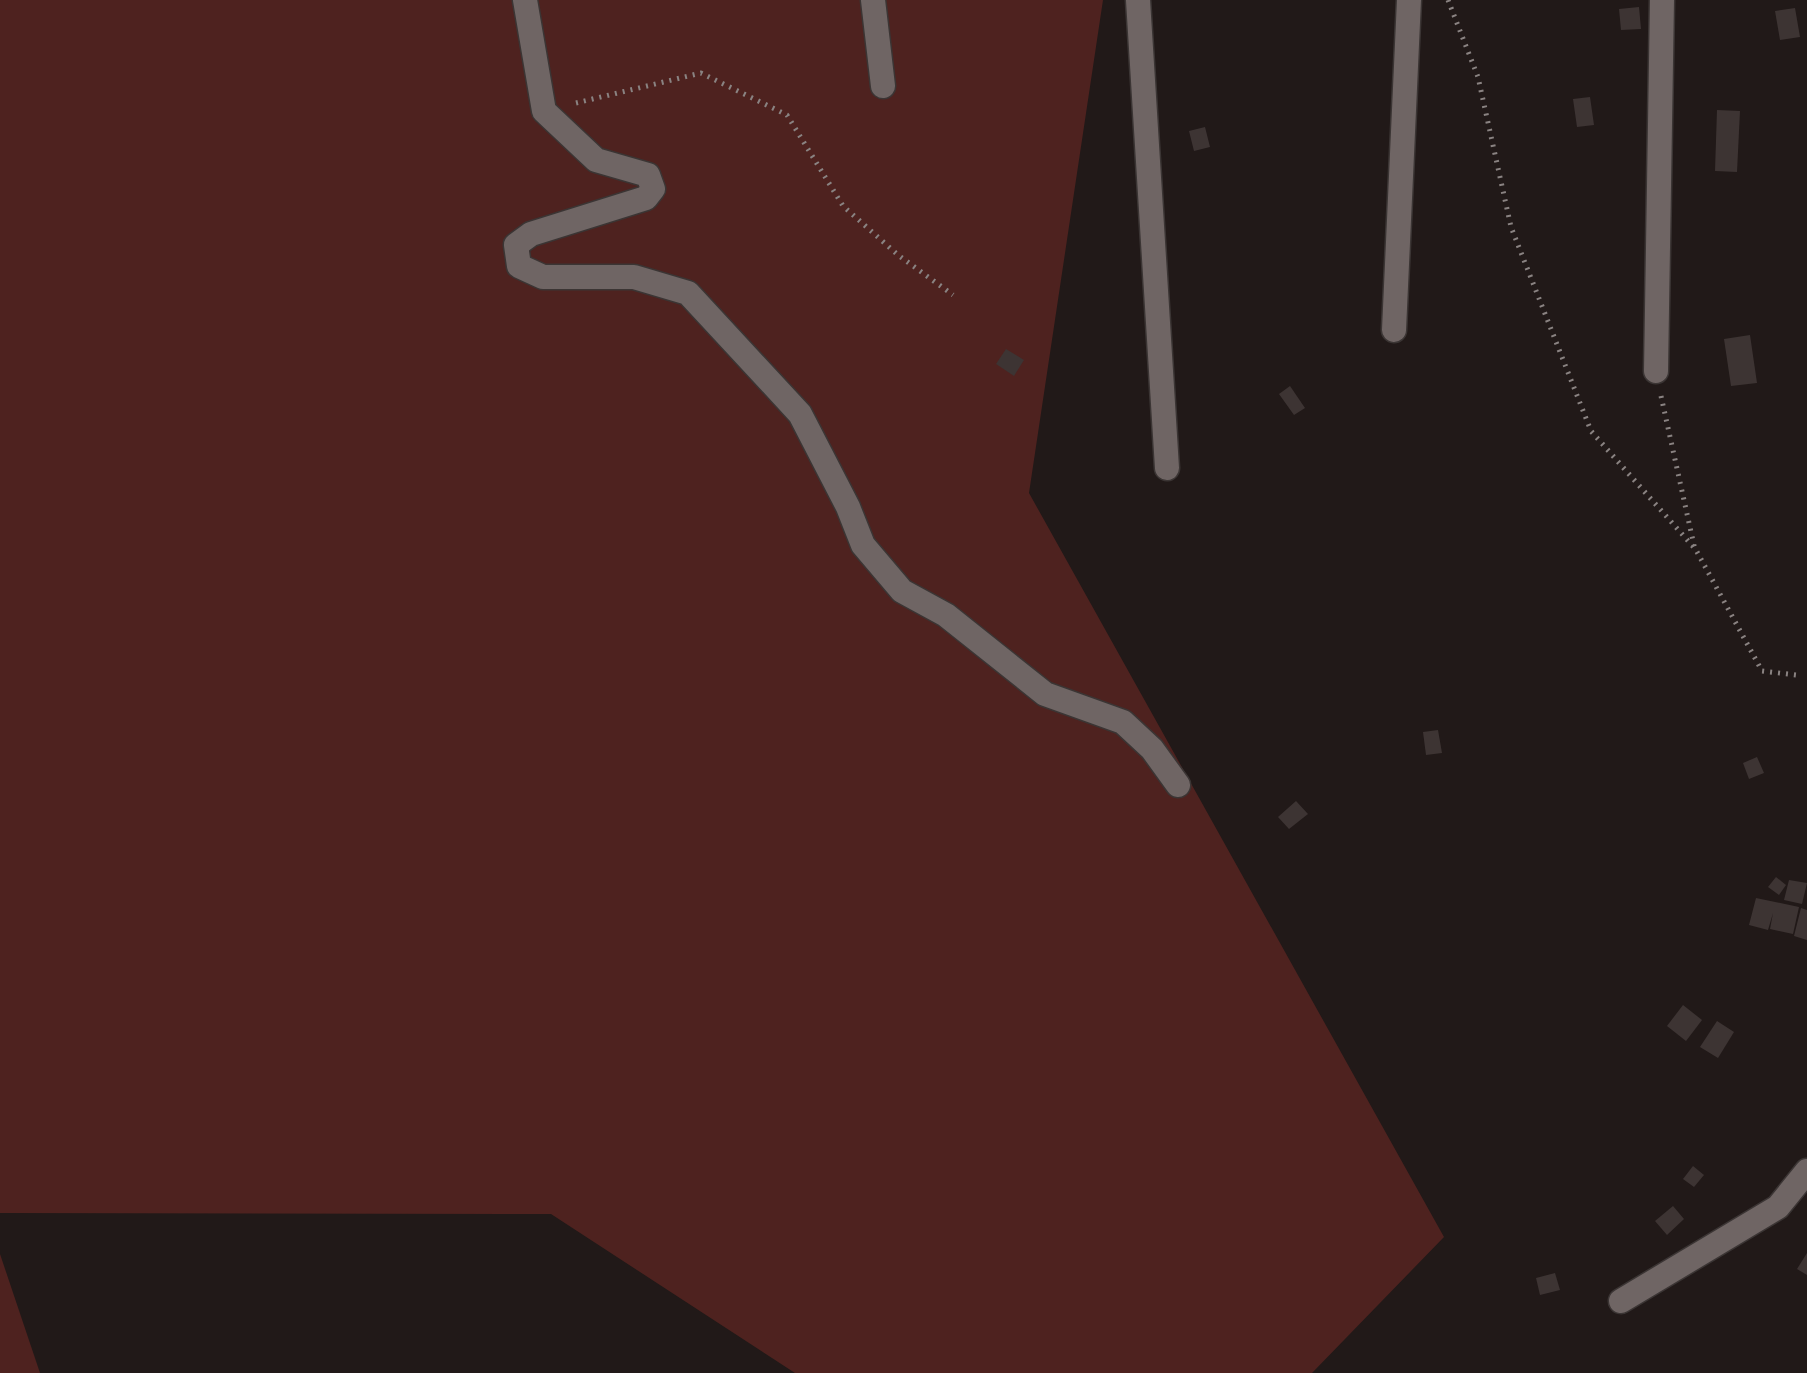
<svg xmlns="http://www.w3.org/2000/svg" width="1807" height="1373" font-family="'Archivo Narrow',sans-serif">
  <rect width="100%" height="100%" fill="#211918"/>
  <g fill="#4e221f">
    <path d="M0,0h1103l-74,493 415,744 -132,136h-517l-244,-159 -551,-1z"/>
    <path d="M0,1254l40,119h-40z"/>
  </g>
  <g fill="#3d3433">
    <path d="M1639,7l2,22 -20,1 -2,-21z"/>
    <path d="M1795,8l5,29 -20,3 -5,-29z"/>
    <path d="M1590,97l4,28 -17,2 -4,-28z"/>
    <path d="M1717,110l23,1 -3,61 -22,-1z"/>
    <path d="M1205,127l5,20 -16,4 -5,-20z"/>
    <path d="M1750,335l7,48 -26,3 -7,-47z"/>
    <path d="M1006,349l18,11 -10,16 -18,-12z"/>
    <path d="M1290,386l15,22 -11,7 -15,-21z"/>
    <path d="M1438,730l4,23 -16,2 -3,-23z"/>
    <path d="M1757,757l7,16 -15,6 -6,-16z"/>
    <path d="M1296,801l12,13 -19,15 -11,-12z"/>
    <path d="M1776,877l10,8 -7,10 -11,-8z"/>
    <path d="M1789,880l18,3 -5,21 -18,-4z"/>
    <path d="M1756,898l43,9 -6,27 -23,-5 3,-16 -5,17 -19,-5z"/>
    <path d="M1801,908l6,2v30l-13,-4z"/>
    <path d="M1683,1005l19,15 -16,21 -19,-15z"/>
    <path d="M1717,1021l17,11 -16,26 -18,-11z"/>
    <path d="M1693,1166l11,9 -10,12 -11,-8z"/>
    <path d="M1673,1206l11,13 -17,16 -12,-14z"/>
    <path d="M1807,1253v22l-10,-6z"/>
    <path d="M1555,1273l5,17 -20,5 -4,-17z"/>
  </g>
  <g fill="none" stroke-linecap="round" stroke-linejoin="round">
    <g stroke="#3b3534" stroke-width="27">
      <g id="minor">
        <path d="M525,0l19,111 52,49 52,15 5,14 -7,9 -115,36 -15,11 3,21 24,11h91l54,16 112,121 48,93 15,38 39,46 44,24 99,79 78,28 29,27 26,36"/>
        <path d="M873,0l10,86"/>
        <path d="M1138,0l29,468"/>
        <path d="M1394,330l15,-330"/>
        <path d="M1656,371l6,-371"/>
        <path d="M1621,1301l157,-94 29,-36"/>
      </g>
    </g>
    <g stroke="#8a8382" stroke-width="5" stroke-dasharray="2 6" stroke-linecap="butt">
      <path d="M1448,0l30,77 33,150 80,204 105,119 66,121 34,4"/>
      <path d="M576,103l125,-30 86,42 56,91 55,49 55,40"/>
      <path d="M1661,396l34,154"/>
    </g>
    <use href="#minor" stroke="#6f6564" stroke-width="24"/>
  </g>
</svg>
